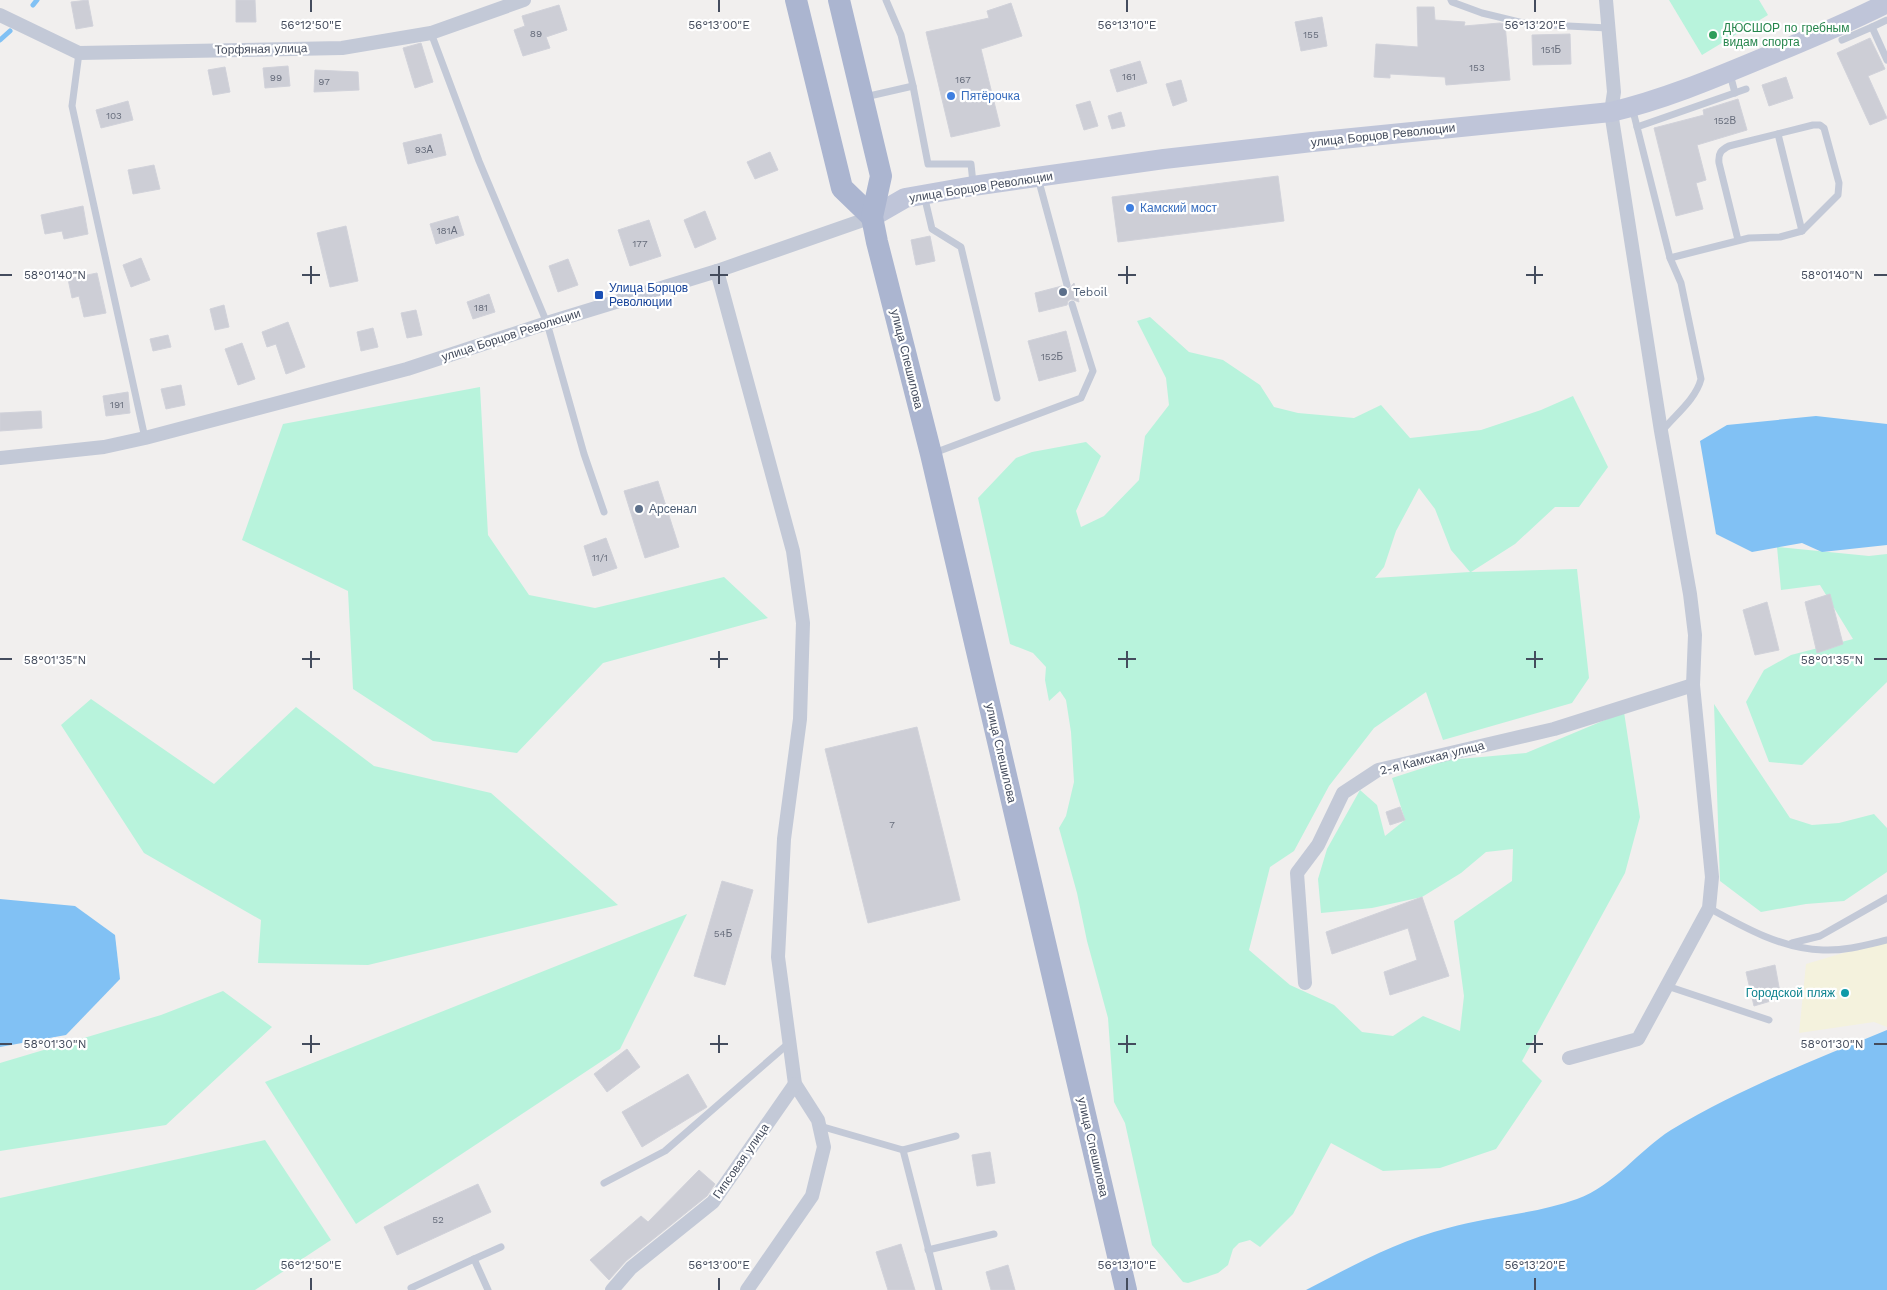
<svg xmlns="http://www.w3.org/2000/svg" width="1887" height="1290" font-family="'Work Sans',sans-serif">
  <rect width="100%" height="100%" fill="#f1efee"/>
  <g fill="#b8f3dc" fill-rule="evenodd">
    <path d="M1669,0h90l9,15 -66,40z"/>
    <path d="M1150,317l39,35 34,8 37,25 14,22 24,6 56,5 27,-13 29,33 71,-8 60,-20 32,-14 35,71 -29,40h-24l-40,37 -44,28 106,-3 12,109 -17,25 -129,37 -17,-48 -52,36 -45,58 -35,65 -24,16 -21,83 41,35 44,20 28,27 31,4 30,-20 37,15 4,-35 -10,-75 58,-40 1,-32 -27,3 -25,21 -39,24 -50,11 -51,5 -3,-34 9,-30 33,-59 17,15 8,31 20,-16 -13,-42 56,-18 78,-7 98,-41 16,105 -15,56 -103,188 20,20 -46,68 -56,19 -57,3 -52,-28 -38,71 -33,33 -10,-7 -11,3 -6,6 -5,16 -10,8 -30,10 -5,-1 -31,-37 -27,-122 -11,-21 -6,-84 -21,-77 -10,-48 -18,-65 7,-12 8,-34 -3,-50 -5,-32 -6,-9 -11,10 -4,-21 1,-13 -13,-14 -23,-9 -32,-146 38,-40 16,-6 54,-10 15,14 -25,55 5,16 23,-11 35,-36 6,-44 24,-31 -3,-27 -29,-57zM1419,488l16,21 16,41 19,22 -95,6 9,-11 12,-36z"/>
    <path d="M480,387l8,148 41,60 66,13 129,-31 44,41 -165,45 -86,90 -84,-12 -80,-52 -5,-98 -106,-51 41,-116z"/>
    <path d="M1777,547l92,9 18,-2v128l-85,83 -33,-3 -23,-60 18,-32 27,-15 62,-16 -33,-54 -39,5z"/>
    <path d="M91,699l123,85 82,-77 78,59 117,27 127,112 -250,60 -110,-2 3,-43 -117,-67 -83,-128z"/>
    <path d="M1714,704l76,114 22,7 27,-2 35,-9 13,14v44l-43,29 -38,3 -45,8 -41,-31z"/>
    <path d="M687,914l-67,135 -264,175 -91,-142z"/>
    <path d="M223,991l49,36 -106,98 -166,26v-88l161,-48z"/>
    <path d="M265,1140l66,100 -76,50h-255v-92z"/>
  </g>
  <path fill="#f4f2dd" d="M1887,940v87l-13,-5 -75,11 7,-69z"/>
  <g fill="#81c1f4">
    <path d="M1816,416l71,8v121l-65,7 -20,-9 -50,9 -36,-18 -16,-93 27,-16z"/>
    <path d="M0,899l75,7 40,29 5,44 -54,56 -66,12z"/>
    <path d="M1887,1030v260h-581c46,-24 91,-49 142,-62 42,-12 88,-14 129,-29 38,-14 61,-48 94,-69 68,-41 143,-70 216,-100z"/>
  </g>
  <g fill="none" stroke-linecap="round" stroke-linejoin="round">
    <g stroke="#81c1f4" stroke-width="5">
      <path d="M33,5l4,-5"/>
      <path d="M0,40l10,-9"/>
    </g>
  </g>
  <g fill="#cdced6" stroke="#d1d2da">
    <path d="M88,0l5,26 -17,3 -5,-27z"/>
    <path d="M236,0h19l1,22h-20z"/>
    <path d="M1011,3l11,33 -41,13 19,77 -49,11 -25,-105 63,-14 -2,-7z"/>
    <path d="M559,5l8,25 -21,7 4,11 -27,8 -9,-26 11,-4 -3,-10z"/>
    <path d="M1417,7h17l1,13 30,2 -1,4 36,-3 5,1 5,56 -64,5 -1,-8 -55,-3v4l-16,-1 2,-33 42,3z"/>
    <path d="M1322,17l5,29 -26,5 -6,-29z"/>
    <path d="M1570,34l1,30 -38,1 -1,-30z"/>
    <path d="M1870,38l15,31 -17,7 19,42 -17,7 -33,-72z"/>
    <path d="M421,43l12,39 -18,6 -12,-40z"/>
    <path d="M1140,61l7,22 -30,9 -7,-22z"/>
    <path d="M288,66l2,20 -25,2 -2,-20z"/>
    <path d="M225,67l5,25 -17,3 -5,-25z"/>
    <path d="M315,70l43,2 1,18 -45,2z"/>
    <path d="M1786,77l7,21 -24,8 -7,-21z"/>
    <path d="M1181,80l6,21 -14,5 -7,-22z"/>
    <path d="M1738,99l9,31 -50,15 9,35 -10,3 7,26 -27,7 -22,-88 50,-13 -1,-5z"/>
    <path d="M128,101l5,19 -32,8 -5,-18z"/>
    <path d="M1090,101l8,25 -14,4 -8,-25z"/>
    <path d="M1121,112l4,14 -13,3 -4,-13z"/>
    <path d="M441,134l5,21 -38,9 -5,-21z"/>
    <path d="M770,152l8,18 -23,9 -8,-17z"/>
    <path d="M154,165l6,24 -27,5 -5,-24z"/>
    <path d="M1278,176l6,45 -166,21 -6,-45z"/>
    <path d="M83,206l5,28 -24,5 -2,-8 -17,3 -4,-19z"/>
    <path d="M705,211l11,28 -21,9 -11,-28z"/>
    <path d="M458,216l6,19 -28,9 -6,-20z"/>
    <path d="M649,220l12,36 -31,10 -12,-36z"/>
    <path d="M346,226l12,55 -28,6 -13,-54z"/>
    <path d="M930,236l5,25 -19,4 -5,-25z"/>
    <path d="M141,258l9,22 -19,7 -8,-22z"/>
    <path d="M568,259l10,26 -20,7 -9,-26z"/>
    <path d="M97,273l9,40 -22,4 -5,-21 -7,2 -4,-19z"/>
    <path d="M1074,283l5,19 -8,-3 -3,2 -1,4 -28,7 -4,-19 27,-7 2,3 4,1z"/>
    <path d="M489,294l6,18 -22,7 -6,-17z"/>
    <path d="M224,305l5,22 -14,3 -5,-21z"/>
    <path d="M416,310l6,25 -15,3 -6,-25z"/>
    <path d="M288,322l17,45 -19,7 -10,-30 -9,3 -5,-15z"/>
    <path d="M373,328l5,19 -17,4 -4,-19z"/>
    <path d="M1066,331l10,40 -37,10 -11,-40z"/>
    <path d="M168,335l3,12 -18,4 -3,-12z"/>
    <path d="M242,343l13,36 -17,6 -13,-36z"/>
    <path d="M181,385l4,20 -19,4 -5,-20z"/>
    <path d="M128,392l2,21 -24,3 -3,-20z"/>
    <path d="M41,411l1,17 -42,3v-18z"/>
    <path d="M658,481l21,66 -34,11 -21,-67z"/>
    <path d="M606,538l11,30 -24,8 -9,-30z"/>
    <path d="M1830,594l13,50 -26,9 -12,-51z"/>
    <path d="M1767,602l12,48 -24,5 -12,-45z"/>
    <path d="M917,727l43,173 -92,23 -43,-174z"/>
    <path d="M1400,807l5,13 -15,5 -4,-13z"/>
    <path d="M722,881l31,9 -28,95 -31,-9z"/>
    <path d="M1422,897l27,79 -59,19 -6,-23 33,-12 -9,-32 -76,26 -6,-22z"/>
    <path d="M1775,965l6,33 -27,8 -8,-34z"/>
    <path d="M627,1049l13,18 -33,25 -13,-18z"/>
    <path d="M688,1074l19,33 -65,40 -20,-35z"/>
    <path d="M990,1152l5,31 -18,3 -5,-31z"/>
    <path d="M699,1170l16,14 -8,12 -81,65 -17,19 -19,-20 51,-44 7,6z"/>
    <path d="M478,1184l13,28 -94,43 -13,-28z"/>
    <path d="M901,1244l14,46h-27l-12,-38z"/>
    <path d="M1008,1265l7,25h-24l-5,-18z"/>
  </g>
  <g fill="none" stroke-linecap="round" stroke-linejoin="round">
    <g stroke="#c3c9d7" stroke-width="7">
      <path d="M886,0l15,35 12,51 15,78h43l2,19"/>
      <path d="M1451,0l1,2 30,11 46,11 80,4"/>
      <path d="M1887,20l-15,7 15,33"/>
      <path d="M431,33l48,128 68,162 37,131 20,58"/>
      <path d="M1842,40l30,-13"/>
      <path d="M79,53l-7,53 73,332"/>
      <path d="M1730,74l5,19"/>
      <path d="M865,97l48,-11"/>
      <path d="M1632,107l38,151 11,25 20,96c-5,20 -26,36 -39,52"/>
      <path d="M1637,127l109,-38"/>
      <path d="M1778,134l24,97"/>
      <path d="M1038,178l29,107"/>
      <path d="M924,195l8,34 29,18 36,151"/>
      <path d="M1670,258l79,-20 31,-1 22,-6 36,-36 1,-12 -15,-55 -4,-3h-7l-84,21c-8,4 -11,7 -10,17l19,77"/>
      <path d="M934,453l147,-55 12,-27 -21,-67"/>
      <path d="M1709,908c34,19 73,41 114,42 22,1 43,-5 64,-10"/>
      <path d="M1792,943l28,-7 67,-38"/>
      <path d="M1667,986l102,34"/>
      <path d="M820,1126l83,24 36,140"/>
      <path d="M903,1150l53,-14"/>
      <path d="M604,1183l61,-32 124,-108"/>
      <path d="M928,1250l66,-16"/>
      <path d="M474,1259l27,-12"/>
      <path d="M411,1288l63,-29 14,31"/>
    </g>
    <g stroke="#c3c9d7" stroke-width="14">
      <path d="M0,15l79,38 263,-5 89,-15 93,-33"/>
      <path d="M717,271l76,280 10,72 -3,96 -16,120 -6,118 17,127 23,36 6,27 -12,49 -65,94"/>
      <path d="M0,458l104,-11 41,-9 262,-69 140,-46 170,-52 155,-54"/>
      <path d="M1305,983l-8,-110 21,-28 25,-52 35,-23 176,-41 139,-44"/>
      <path d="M1569,1058l69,-19 71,-131 3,-31 -19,-192 2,-50 -5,-41 -29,-163 -50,-319 3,-20 -8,-92"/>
      <path d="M612,1290l19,-22 82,-66 82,-118"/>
    </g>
    <path stroke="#bfc5d9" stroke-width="20" d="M872,217l33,-19 68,-12 191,-27 148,-17 299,-30c51,-12 99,-32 147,-52 44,-18 87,-36 129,-57"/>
    <g stroke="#abb5d0" stroke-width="22">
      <path d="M796,0l46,188 30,29"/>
      <path d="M839,0l42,176 -9,41 5,25 54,212 195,836"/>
    </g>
  </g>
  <path fill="none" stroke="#444c5d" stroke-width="2" d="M311,0v12M719,0v12M1127,0v12M1535,0v12M311,266v18M719,266v18M1127,266v18M1535,266v18M0,275h12M302,275h18M710,275h18M1118,275h18M1526,275h17M1874,275h13M311,651v17M719,651v17M1127,651v17M1535,651v17M0,659h12M302,659h18M710,659h18M1118,659h18M1526,659h17M1874,659h13M311,1035v18M719,1035v18M1127,1035v18M1535,1035v18M0,1044h12M302,1044h18M710,1044h18M1118,1044h18M1526,1044h17M1874,1044h13M311,1278v12M719,1278v12M1127,1278v12M1535,1278v12"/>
  <circle fill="#2e9e5b" stroke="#fff" stroke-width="2" cx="1713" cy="35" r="5"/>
  <g fill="#3f7fe0" stroke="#fff" stroke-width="2">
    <circle cx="951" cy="96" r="5"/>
    <circle cx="1130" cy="208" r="5"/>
  </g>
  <g fill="#5c6f8a" stroke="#fff" stroke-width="2">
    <circle cx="1063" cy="292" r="5"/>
    <circle cx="639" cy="509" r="5"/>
  </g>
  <rect fill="#1a4fb4" stroke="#fff" stroke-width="2" x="594" y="290" width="10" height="10" rx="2.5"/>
  <circle fill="#0f9aa8" stroke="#fff" stroke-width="2" cx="1845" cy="993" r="5"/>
  <g text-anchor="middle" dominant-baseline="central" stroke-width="4.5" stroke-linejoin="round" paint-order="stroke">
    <g font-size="10" fill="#666c7b">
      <text x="536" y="33">89</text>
      <text x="1311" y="34">155</text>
      <text x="1551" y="49">151Б</text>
      <text x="1477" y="67">153</text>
      <text x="1129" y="76">161</text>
      <text x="276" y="77">99</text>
      <text x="963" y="79">167</text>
      <text x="324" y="81">97</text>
      <text x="114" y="115">103</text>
      <text x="1725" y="120">152В</text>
      <text x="424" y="149">93А</text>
      <text x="447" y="230">181А</text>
      <text x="640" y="243">177</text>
      <text x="481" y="307">181</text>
      <text x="1052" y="356">152Б</text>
      <text x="117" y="404">191</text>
      <text x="600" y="557">11/1</text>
      <text x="892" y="824">7</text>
      <text x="723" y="933">54Б</text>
      <text x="438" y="1219">52</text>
    </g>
    <g font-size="12" fill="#27864d" stroke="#fff" text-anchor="start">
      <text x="1723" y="28">ДЮСШОР по гребным<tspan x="1723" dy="14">видам спорта</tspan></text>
    </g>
    <g font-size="12" fill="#444c5d" stroke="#fff">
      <text transform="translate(261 49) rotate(-1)">Торфяная улица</text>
      <text transform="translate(1383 135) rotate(-6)">улица Борцов Революции</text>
      <text transform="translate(981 187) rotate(-9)">улица Борцов Революции</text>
      <text transform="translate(511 335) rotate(-18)">улица Борцов Революции</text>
      <text transform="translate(907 359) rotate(76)">улица Спешилова</text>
      <text transform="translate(1001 753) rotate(77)">улица Спешилова</text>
      <text transform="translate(1432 758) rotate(-14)">2-я Камская улица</text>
      <text transform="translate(1093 1147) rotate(77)">улица Спешилова</text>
      <text transform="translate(741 1161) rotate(-55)">Гипсовая улица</text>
    </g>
    <g font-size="12" fill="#366cbe" stroke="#fff" text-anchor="start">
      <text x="961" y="96">Пятёрочка</text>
      <text x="1140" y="208">Камский мост</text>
    </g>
    <g font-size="12" fill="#164399" stroke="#fff" text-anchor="start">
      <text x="609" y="288">Улица Борцов<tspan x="609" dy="14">Революции</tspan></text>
    </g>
    <g font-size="12" fill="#4e5e75" stroke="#fff" text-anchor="start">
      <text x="1073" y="292">Teboil</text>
      <text x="649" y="509">Арсенал</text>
    </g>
    <g font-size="12" fill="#0d838f" stroke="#fff" text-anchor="end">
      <text x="1835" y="993">Городской пляж</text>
    </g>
  </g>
  <g font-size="12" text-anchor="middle" fill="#444c5d" stroke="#fff" stroke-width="4.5" stroke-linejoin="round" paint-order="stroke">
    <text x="311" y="29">56°12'50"E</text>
    <text x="719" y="29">56°13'00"E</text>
    <text x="1127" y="29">56°13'10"E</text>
    <text x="1535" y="29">56°13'20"E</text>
    <text x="55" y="279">58°01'40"N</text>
    <text x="1832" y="279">58°01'40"N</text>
    <text x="55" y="664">58°01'35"N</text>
    <text x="1832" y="664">58°01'35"N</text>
    <text x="55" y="1048">58°01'30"N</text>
    <text x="1832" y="1048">58°01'30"N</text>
    <text x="311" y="1269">56°12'50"E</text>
    <text x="719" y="1269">56°13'00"E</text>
    <text x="1127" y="1269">56°13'10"E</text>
    <text x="1535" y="1269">56°13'20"E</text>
  </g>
</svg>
